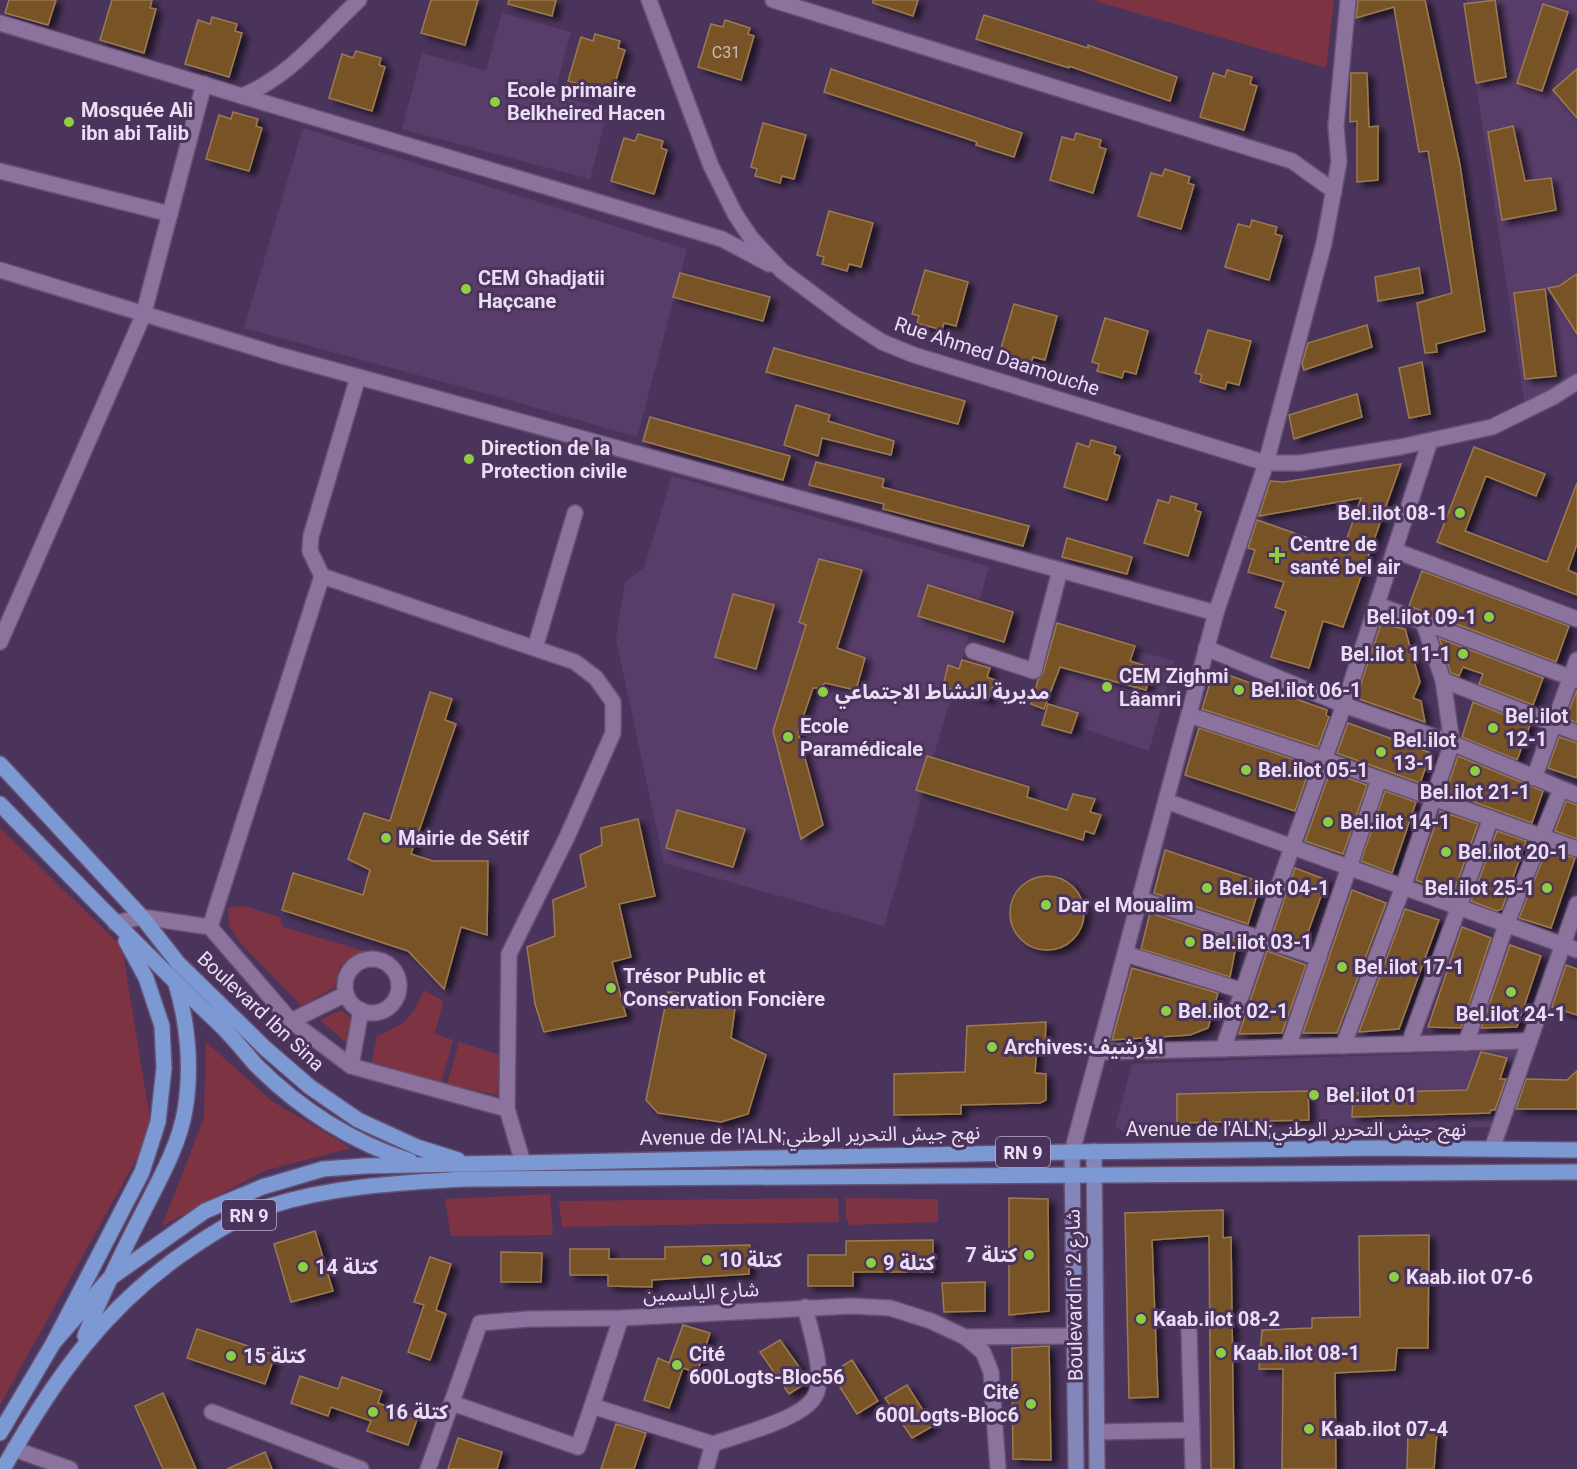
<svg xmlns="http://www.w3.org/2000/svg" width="1577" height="1469" font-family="Roboto,'Noto Sans Arabic',sans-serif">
  <defs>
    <filter id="shadow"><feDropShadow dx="6" dy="4" stdDeviation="3" flood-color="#0009"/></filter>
  </defs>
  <rect width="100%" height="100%" fill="#4b345b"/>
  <g fill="#583d6a">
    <path d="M1467,0h110v374l-52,32 -61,-402z"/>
    <path d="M502,13l69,19 -17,63 54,14 -18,70 -188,-50 20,-76 64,18z"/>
    <path d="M303,128l384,121 -50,188 -142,-41 -251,-68z"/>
    <path d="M672,476l317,91 -105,359 -220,-63 -48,-224 9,-57 19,-14z"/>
    <path d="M1065,631l109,30 -25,90 -110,-38z"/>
    <path d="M1519,1050l-26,77 -367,6 -11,-6 17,-63z"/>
  </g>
  <g fill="#7d3341">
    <path d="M1092,0h242l-8,68z"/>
    <path d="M0,828l122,119 30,184 -152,274z"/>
    <path d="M244,906l36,11 3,10 88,26 -31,13 -5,21 -33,19 -61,-62 -12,-18 -1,-18z"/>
    <path d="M424,990l19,11 -8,33 18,6 -12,43 -69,-21 5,-26 25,-12 12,-13z"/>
    <path d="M341,1010c16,10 12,20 9,36l-30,-26z"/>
    <path d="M206,1042l66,59 79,47 -87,23 -102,55 42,-108z"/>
    <path d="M459,1042l41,13 -3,40 -50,-11z"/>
    <path d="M550,1194l3,41 -102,1 -6,-37z"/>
    <path d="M838,1198l1,24 -277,5 -3,-26z"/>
    <path d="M846,1198l92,1v23l-88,3 -4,-6z"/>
  </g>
  <g fill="#775325" stroke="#9c7a51" stroke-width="1.5" filter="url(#shadow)">
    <path d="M9,0h47l-8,25 -43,-12z"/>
    <path d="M112,0h40l-2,8 6,1 -12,44 -44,-13z"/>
    <path d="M431,0h47l-13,45 -44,-12z"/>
    <path d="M509,0h47l-4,16 -44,-12z"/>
    <path d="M873,0h45l-5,16 -40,-13z"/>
    <path d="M1358,0h67l35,165 25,166 -49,13 1,8 -12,1 -8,-50 35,-10 -24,-142 -9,1 -25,-145 -38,11z"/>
    <path d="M1495,0l11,77 -30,6 -12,-79z"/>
    <path d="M1543,4l25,8 -26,79 -25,-8z"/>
    <path d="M984,15l104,33v-3l89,32 -7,24 -101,-35v2l-93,-29z"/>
    <path d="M212,17l25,7 -2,7 7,2 -13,44 -44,-13 13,-44 12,4z"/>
    <path d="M725,20l25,8 -2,6 6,2 -13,44 -43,-13 13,-43 12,3z"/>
    <path d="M595,34l25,7 -2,7 7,2 -13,43 -44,-12 13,-44 12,4z"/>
    <path d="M356,51l25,7 -2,7 6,2 -13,44 -43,-13 13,-44 11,4z"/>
    <path d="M831,69l191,64 -8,24 -38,-12 1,-3 -153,-50z"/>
    <path d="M1577,69v49l-24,-28z"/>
    <path d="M1227,70l25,7 -2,7 7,2 -13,44 -44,-13 13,-44 12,4z"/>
    <path d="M1351,73h16l2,54 9,-1v54l-21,2v-61l-7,1z"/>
    <path d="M233,112l25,7 -2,7 6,2 -13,43 -43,-12 13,-44 12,4z"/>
    <path d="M763,123l43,12 -12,44 -12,-3 -2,7 -25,-7 2,-7 -6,-2z"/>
    <path d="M1513,126l12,55 26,-3 5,32 -54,10 -14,-88z"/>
    <path d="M1076,133l25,7 -2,7 7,2 -13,44 -43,-13 12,-43 12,3z"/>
    <path d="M638,134l25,7 -2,7 6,2 -13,44 -43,-13 13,-43 11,3z"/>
    <path d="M1165,169l25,8 -2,6 6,2 -13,44 -43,-13 13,-43 11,3z"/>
    <path d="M829,211l44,12 -12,44 -12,-3 -2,7 -25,-7 2,-7 -7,-2z"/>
    <path d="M1252,220l25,7 -2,7 7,2 -13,44 -44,-13 13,-43 12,3z"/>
    <path d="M1419,268l4,25 -45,8 -3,-24z"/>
    <path d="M925,270l43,12 -12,44 -12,-3 -2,7 -25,-7 2,-7 -7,-2z"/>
    <path d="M680,273l90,24 -7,24 -90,-24z"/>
    <path d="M1577,274v60l-29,-46 11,-2z"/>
    <path d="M1545,289l11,87 -31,3 -11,-86z"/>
    <path d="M1014,304l43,12 -12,44 -12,-3 -2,7 -25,-8 2,-6 -7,-2z"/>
    <path d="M1105,318l43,13 -12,43 -12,-3 -2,7 -25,-7 2,-7 -7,-2z"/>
    <path d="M1367,325l5,22 -68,23 -2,-6 6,-21z"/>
    <path d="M1208,330l43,11 -12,44 -12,-3 -2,7 -25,-7 2,-7 -7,-2z"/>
    <path d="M774,348l191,53 -7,23 -192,-52z"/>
    <path d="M1422,362l8,52 -21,4 -10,-50z"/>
    <path d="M1357,394l5,23 -68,22 -5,-24z"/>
    <path d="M796,405l34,10 -2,6 66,20 -3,14 -69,-17 -4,18 -34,-11z"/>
    <path d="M650,417l140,39 -7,24 -140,-39z"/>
    <path d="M1091,440l25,7 -2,7 6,2 -13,44 -43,-13 13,-44 12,4z"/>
    <path d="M1474,447l71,27 -9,22 -50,-20 -21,55 82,31 30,-79v61l-9,26 9,4v21l-140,-53z"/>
    <path d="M816,462l68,17 -2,8 147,39 -6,20 -140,-37 1,-5 -75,-19z"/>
    <path d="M1401,464l-58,163 -20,-6 -14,47 -38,-11 15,-46 -11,-4 9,-25 -36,-10 7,-22 -7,-2 9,-28 86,30 18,-52 -102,18 11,-35 14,1z"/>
    <path d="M1171,496l26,8 -2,6 6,2 -13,44 -44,-13 14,-43 11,3z"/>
    <path d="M1067,538l65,19 -5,17 -65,-17z"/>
    <path d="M819,559l43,11 -25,78 28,10 -9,32 -31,-7 -5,5h-7l-15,44 25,93 -22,14 -28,-108 33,-106 -7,-3z"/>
    <path d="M1422,571l147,55 -13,36 -147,-56z"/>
    <path d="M928,585l85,27 -9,30 -86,-26z"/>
    <path d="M733,594l41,11 -18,64 -41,-12z"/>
    <path d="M1057,623l78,23 -5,15 22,7 -6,22 -86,-23 -16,42 -13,-5 7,-24 5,-7z"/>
    <path d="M1381,624l24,5 15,53 -7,16 8,3 4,21 -69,-24z"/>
    <path d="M1439,638l104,40 -10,27 -54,-21 4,-10 -20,-7 -4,9 -8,-3z"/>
    <path d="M962,660l28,8 -3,9 8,3 -7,20 -45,-13 5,-22 11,4z"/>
    <path d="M1214,670l113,40 -1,5 3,2 -11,30 -116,-38z"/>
    <path d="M1577,690v33l-11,-5z"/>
    <path d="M430,692l22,7 -7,21 11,4 -45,130 22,7h55l-1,74 -26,-8 -17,62 -36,-38 -126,-41 11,-37 70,22 7,-25 -22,-11 16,-46 26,8z"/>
    <path d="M1473,702l57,23 -13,35 -55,-23z"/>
    <path d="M1048,704l30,9 -7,20 -29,-8z"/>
    <path d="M1348,723l83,30 -11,30 -83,-30z"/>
    <path d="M1199,728l112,37 -16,46 -110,-36z"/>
    <path d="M1559,737l18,6v35l-29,-10z"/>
    <path d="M927,756l102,31 -2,10 40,13 6,-16 22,5 -5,13 11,3 -7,19 -9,-3 -2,9 -167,-50z"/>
    <path d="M1458,756l85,35 -11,32 -86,-31z"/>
    <path d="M1330,772l37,13 -24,69 -38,-13z"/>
    <path d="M1385,791l31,11 -24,71 -31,-12z"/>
    <path d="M1566,801l11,4v34l-22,-8z"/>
    <path d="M677,810l68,19 -12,38 -67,-19z"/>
    <path d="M1440,811l38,13 -25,70 -37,-14z"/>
    <path d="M638,819l17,77 -36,8 12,53 -19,5 14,54 -82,16 -9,-28 -8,-57 28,-11 -2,-36 33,-13 -6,-32 22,-10 -1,-17z"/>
    <path d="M1497,831l29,10 -24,68 -5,2 -26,-10z"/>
    <path d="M1547,849l28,9 -24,70 -32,-10z"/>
    <path d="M1165,850l96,32 -13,42 -94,-31z"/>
    <path d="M1295,868l32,12 -23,63 -31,-10z"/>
    <circle cx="1047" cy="913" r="37"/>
    <path d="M1352,890l34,13 -49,130h-34z"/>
    <path d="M1405,909l34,11 -40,109 -40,3z"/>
    <path d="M1150,913l87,28 -7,36 -89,-28z"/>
    <path d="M1462,927l29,11 -30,90 -33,-1z"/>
    <path d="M1510,945l31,11 -24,71 -36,1z"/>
    <path d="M1267,951l39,14 -24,68 -43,1z"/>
    <path d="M1566,965l11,4v46l-25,-8z"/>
    <path d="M1132,968l86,25 -10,35 -18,7 -78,5z"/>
    <path d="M668,992l52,4 -2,11 17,1 -4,30 35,17 -18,59 -27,8 -63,-9 -12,-13z"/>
    <path d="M1046,1022l-1,22 -8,1 -2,28 11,1v26l-6,3 -79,2v9l-67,1v-41l71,-2 2,-46z"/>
    <path d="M1481,1052l26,6 -7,21h6l-11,31h-4l-1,3 -138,4 1,-24 114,-3z"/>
    <path d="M1577,1071v38h-61l10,-30 41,1z"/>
    <path d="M1308,1091l1,29 -132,3v-29z"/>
    <path d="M1009,1198l39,1 1,112 -40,4z"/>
    <path d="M1223,1210v28l8,-1 3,232h-23l-2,-233 -57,4 6,157 -29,1 -4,-185z"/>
    <path d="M315,1231l18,60 -42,11 -17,-58z"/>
    <path d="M1429,1235l-1,113h-31l-2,22 -60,3 1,96h-54l1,-100h-24l3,-39 50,-2v-10l48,-1 -1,-81z"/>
    <path d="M933,1240v32h-80v14h-45v-31h38v-14z"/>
    <path d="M750,1245l-1,29 -97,6v7l-44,-1v-11h-38v-26h39v10h56v-12z"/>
    <path d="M501,1252l41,1 -1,29h-40z"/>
    <path d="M430,1257l21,7 -15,46 10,4 -16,46 -22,-8 16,-47 -10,-3z"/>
    <path d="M985,1282v29l-41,1 -2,-29z"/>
    <path d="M683,1325l27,8 -13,40 -14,-5 -14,40 -25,-8 14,-42 11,5z"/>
    <path d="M197,1329l78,26 -10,29 -78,-26z"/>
    <path d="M780,1340l29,41 -20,13 -29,-42z"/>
    <path d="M1049,1346l2,114 -38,-1 -1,-111z"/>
    <path d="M852,1360l26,41 -21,13 -26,-41z"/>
    <path d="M300,1376l38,13 4,-12 40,14 -4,12 40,14 -10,28 -41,-14 4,-10 -40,-14 -3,9 -37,-13z"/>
    <path d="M907,1385l26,41 -21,12 -27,-40z"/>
    <path d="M163,1393l33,76h-33l-28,-63z"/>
    <path d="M616,1424l30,9 -12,36h-33z"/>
    <path d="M1437,1432l-3,37h-27l1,-36z"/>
    <path d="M458,1438l44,14 -5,17h-49z"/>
    <path d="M265,1452l7,17h-45z"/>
  </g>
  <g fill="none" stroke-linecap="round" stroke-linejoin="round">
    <g stroke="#655172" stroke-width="18">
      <g id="minor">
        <path d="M649,0l62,166 24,48 16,24 31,33 66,49 34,22 32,13 352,108h34l100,-16 92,-20 61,-30 24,-15"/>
        <path d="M773,0l519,161 42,30"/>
        <path d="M0,23l242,73c49,-20 79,-61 117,-96"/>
        <path d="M242,96l480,143 47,25"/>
        <path d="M0,171l170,43"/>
        <path d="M0,270l279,85 937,258"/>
        <path d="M358,377l-47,159 -1,15 12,25 253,86 21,16 17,24v31l-46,104 -58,117 -2,155 16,54"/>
        <path d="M1396,551l181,68"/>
        <path d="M1378,605l199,75"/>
        <path d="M0,642l143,-326 61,-232"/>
        <path d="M535,648l40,-135"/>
        <path d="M1206,648l138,57 108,38 125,52"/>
        <path d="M973,651l61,20 26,-101"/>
        <path d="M1443,680l134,53"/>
        <path d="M1189,715l134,44 254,90"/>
        <path d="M1534,778l43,-118"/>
        <path d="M1166,801l411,149"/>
        <path d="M1140,899l179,59"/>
        <path d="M115,923l27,-6 68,10 81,94 60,45 156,43"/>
        <path d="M210,927l112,-351"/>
        <path d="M1126,954l117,37"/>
        <circle cx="372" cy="986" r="27"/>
        <path d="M291,1021l55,-27"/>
        <path d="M1466,1043l40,-118 55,-136"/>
        <path d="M1409,1044l82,-226"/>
        <path d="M1343,1046l60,-159 49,-144 -9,-63 -20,-59"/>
        <path d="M1288,1047l91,-268"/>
        <path d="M1223,1049l69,-202 52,-142 86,-264"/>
        <path d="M1099,1052l429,-11"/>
        <path d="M351,1066l10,-56"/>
        <path d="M1492,1149l85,-245"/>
        <path d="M621,1318l-29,88 121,38 -7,25"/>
        <path d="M1189,1331l4,138"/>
        <path d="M965,1337l18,15 8,20 7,97"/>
        <path d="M452,1403l126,44 14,-41"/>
        <path d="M212,1412l149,57"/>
        <path d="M1097,1432l95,-2"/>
        <path d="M713,1444c24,-9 93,-25 103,-50 9,-22 -6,-64 -11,-87"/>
        <path d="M14,1449l56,20"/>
        <path d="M428,1469l52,-146 48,-4 93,-1 230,-12 39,2 41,13 34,16 110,-1"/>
      </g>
    </g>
    <g stroke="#655172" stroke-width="18">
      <path id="tertiary" d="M1072,1152l144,-539 50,-150 58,-220 15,-81 -3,-36 12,-126"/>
    </g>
    <g stroke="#655172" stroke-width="18">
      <g id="secondary">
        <path d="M1094,1151l3,318"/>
        <path d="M1072,1152l4,317"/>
      </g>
    </g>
    <g stroke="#655172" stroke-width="18">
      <g id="primary">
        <path d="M0,764l142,153 36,46 88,86 44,38 48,33 59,27 41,13"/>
        <path d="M0,804c70,72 140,145 213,214 16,14 29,31 43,47 43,43 96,77 154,96"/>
        <path d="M85,1336c17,-43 37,-83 58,-124 16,-32 36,-66 42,-102 7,-41 3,-87 -9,-126"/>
        <path d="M54,1342l55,-63 96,-68 57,-24 61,-18 41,-3 708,-14 306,-4 199,2"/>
        <path d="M0,1433l54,-91 88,-170 16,-50 6,-54 -2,-42 -16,-48 -20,-37"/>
        <path d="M3,1469c51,-90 103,-165 191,-223 24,-16 48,-31 76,-40 63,-20 128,-23 194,-27l1113,-7"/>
      </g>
    </g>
    <use href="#minor" stroke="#8c739e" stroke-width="15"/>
    <use href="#tertiary" stroke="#8c739e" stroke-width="15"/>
    <use href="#secondary" stroke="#8486b9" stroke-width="15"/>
    <use href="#primary" stroke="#7c99d4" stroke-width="15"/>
  </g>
  <g fill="#8ece43" stroke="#4b345b" stroke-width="2">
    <circle cx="495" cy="102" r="6"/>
    <circle cx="69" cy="122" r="6"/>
    <circle cx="466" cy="289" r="6"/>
    <circle cx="469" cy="459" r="6"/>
    <circle cx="1460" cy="513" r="6"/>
    <path d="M1274 546h6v6h6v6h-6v6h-6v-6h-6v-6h6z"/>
    <circle cx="1489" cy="617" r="6"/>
    <circle cx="1463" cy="654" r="6"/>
    <circle cx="1107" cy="687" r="6"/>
    <circle cx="1239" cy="690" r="6"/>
    <circle cx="823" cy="692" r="6"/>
    <circle cx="1493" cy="728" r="6"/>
    <circle cx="788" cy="737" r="6"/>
    <circle cx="1381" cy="752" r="6"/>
    <circle cx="1246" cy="770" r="6"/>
    <circle cx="1475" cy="771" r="6"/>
    <circle cx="1328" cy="822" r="6"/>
    <circle cx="386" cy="838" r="6"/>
    <circle cx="1446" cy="852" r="6"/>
    <circle cx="1207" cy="888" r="6"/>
    <circle cx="1547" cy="888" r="6"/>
    <circle cx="1046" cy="905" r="6"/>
    <circle cx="1190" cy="942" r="6"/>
    <circle cx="1342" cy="967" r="6"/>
    <circle cx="611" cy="988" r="6"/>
    <circle cx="1511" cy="992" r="6"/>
    <circle cx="1166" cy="1011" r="6"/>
    <circle cx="992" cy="1047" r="6"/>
    <circle cx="1314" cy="1095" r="6"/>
    <circle cx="1029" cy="1255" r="6"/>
    <circle cx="707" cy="1260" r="6"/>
    <circle cx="871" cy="1263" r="6"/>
    <circle cx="303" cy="1267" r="6"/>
    <circle cx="1394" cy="1277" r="6"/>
    <circle cx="1141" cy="1319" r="6"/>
    <circle cx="1221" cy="1353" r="6"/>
    <circle cx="231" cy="1356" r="6"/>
    <circle cx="677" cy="1365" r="6"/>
    <circle cx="1031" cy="1404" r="6"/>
    <circle cx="373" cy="1412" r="6"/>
    <circle cx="1309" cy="1429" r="6"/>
  </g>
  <g text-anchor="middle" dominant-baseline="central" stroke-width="6" stroke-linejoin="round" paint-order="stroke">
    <g font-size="16" fill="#cebac1">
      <text x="726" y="52">C31</text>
    </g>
    <g fill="#4b345b" stroke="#bbaac7" stroke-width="1.5">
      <rect x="996" y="1137" width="54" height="30" rx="4.5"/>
      <rect x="222" y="1200" width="54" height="30" rx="4.5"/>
    </g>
    <g font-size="18" font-weight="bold" fill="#ebddf5">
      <text x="1023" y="1152">RN 9</text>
      <text x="249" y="1215">RN 9</text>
    </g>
    <g font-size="20" font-weight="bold" fill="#ebddf5" stroke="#4b345b" text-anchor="start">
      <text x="507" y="90">Ecole primaire<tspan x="507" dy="23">Belkheired Hacen</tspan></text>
      <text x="81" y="110">Mosquée Ali<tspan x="81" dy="23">ibn abi Talib</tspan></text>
      <text x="478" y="278">CEM Ghadjatii<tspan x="478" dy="23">Haçcane</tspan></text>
      <text x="481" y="448">Direction de la<tspan x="481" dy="23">Protection civile</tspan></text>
      <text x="1448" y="513" text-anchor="end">Bel.ilot 08-1</text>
      <text x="1290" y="544">Centre de<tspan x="1290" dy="23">santé bel air</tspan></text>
      <text x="1477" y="617" text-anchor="end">Bel.ilot 09-1</text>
      <text x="1451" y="654" text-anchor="end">Bel.ilot 11-1</text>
      <text x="1119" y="676">CEM Zighmi<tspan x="1119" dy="23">Lâamri</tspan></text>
      <text x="1251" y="690">Bel.ilot 06-1</text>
      <text x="835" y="692">مديرية النشاط الاجتماعي</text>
      <text x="1505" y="716">Bel.ilot<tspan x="1505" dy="23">12-1</tspan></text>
      <text x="800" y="726">Ecole<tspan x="800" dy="23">Paramédicale</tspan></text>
      <text x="1393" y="740">Bel.ilot<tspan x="1393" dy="23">13-1</tspan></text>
      <text x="1258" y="770">Bel.ilot 05-1</text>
      <text x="1475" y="792" text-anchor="middle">Bel.ilot 21-1</text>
      <text x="1340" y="822">Bel.ilot 14-1</text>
      <text x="398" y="838">Mairie de Sétif</text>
      <text x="1458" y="852">Bel.ilot 20-1</text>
      <text x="1219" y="888">Bel.ilot 04-1</text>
      <text x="1535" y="888" text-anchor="end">Bel.ilot 25-1</text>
      <text x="1058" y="905">Dar el Moualim</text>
      <text x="1202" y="942">Bel.ilot 03-1</text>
      <text x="1354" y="967">Bel.ilot 17-1</text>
      <text x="623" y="976">Trésor Public et<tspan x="623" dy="23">Conservation Foncière</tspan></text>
      <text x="1178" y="1011">Bel.ilot 02-1</text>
      <text x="1511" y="1014" text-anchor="middle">Bel.ilot 24-1</text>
      <text x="1004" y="1047">Archives:الأرشيف</text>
      <text x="1326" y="1095">Bel.ilot 01</text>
      <text x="1017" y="1255" text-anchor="end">كتلة 7</text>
      <text x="719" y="1260">كتلة 10</text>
      <text x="883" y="1263">كتلة 9</text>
      <text x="315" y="1267">كتلة 14</text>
      <text x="1406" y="1277">Kaab.ilot 07-6</text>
      <text x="1153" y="1319">Kaab.ilot 08-2</text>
      <text x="1233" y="1353">Kaab.ilot 08-1</text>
      <text x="689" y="1354">Cité<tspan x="689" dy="23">600Logts-Bloc56</tspan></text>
      <text x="243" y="1356">كتلة 15</text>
      <text x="1019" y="1392" text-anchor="end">Cité<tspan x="1019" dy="23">600Logts-Bloc6</tspan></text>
      <text x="385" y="1412">كتلة 16</text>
      <text x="1321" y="1429">Kaab.ilot 07-4</text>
    </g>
    <g font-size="20" fill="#ebddf5" stroke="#4b345b">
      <text transform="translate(997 356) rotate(18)">Rue Ahmed Daamouche</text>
      <text transform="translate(261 1011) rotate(43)">Boulevard Ibn Sina</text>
      <text x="1296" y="1129">Avenue de l'ALN;نهج جيش التحرير الوطني</text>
      <text transform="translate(810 1135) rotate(-1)">Avenue de l'ALN;نهج جيش التحرير الوطني</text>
      <text transform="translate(701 1292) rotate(-3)">شارع الياسمين</text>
      <text transform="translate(1074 1295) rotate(-91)">Boulevard n° شارع 2</text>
    </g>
  </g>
</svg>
